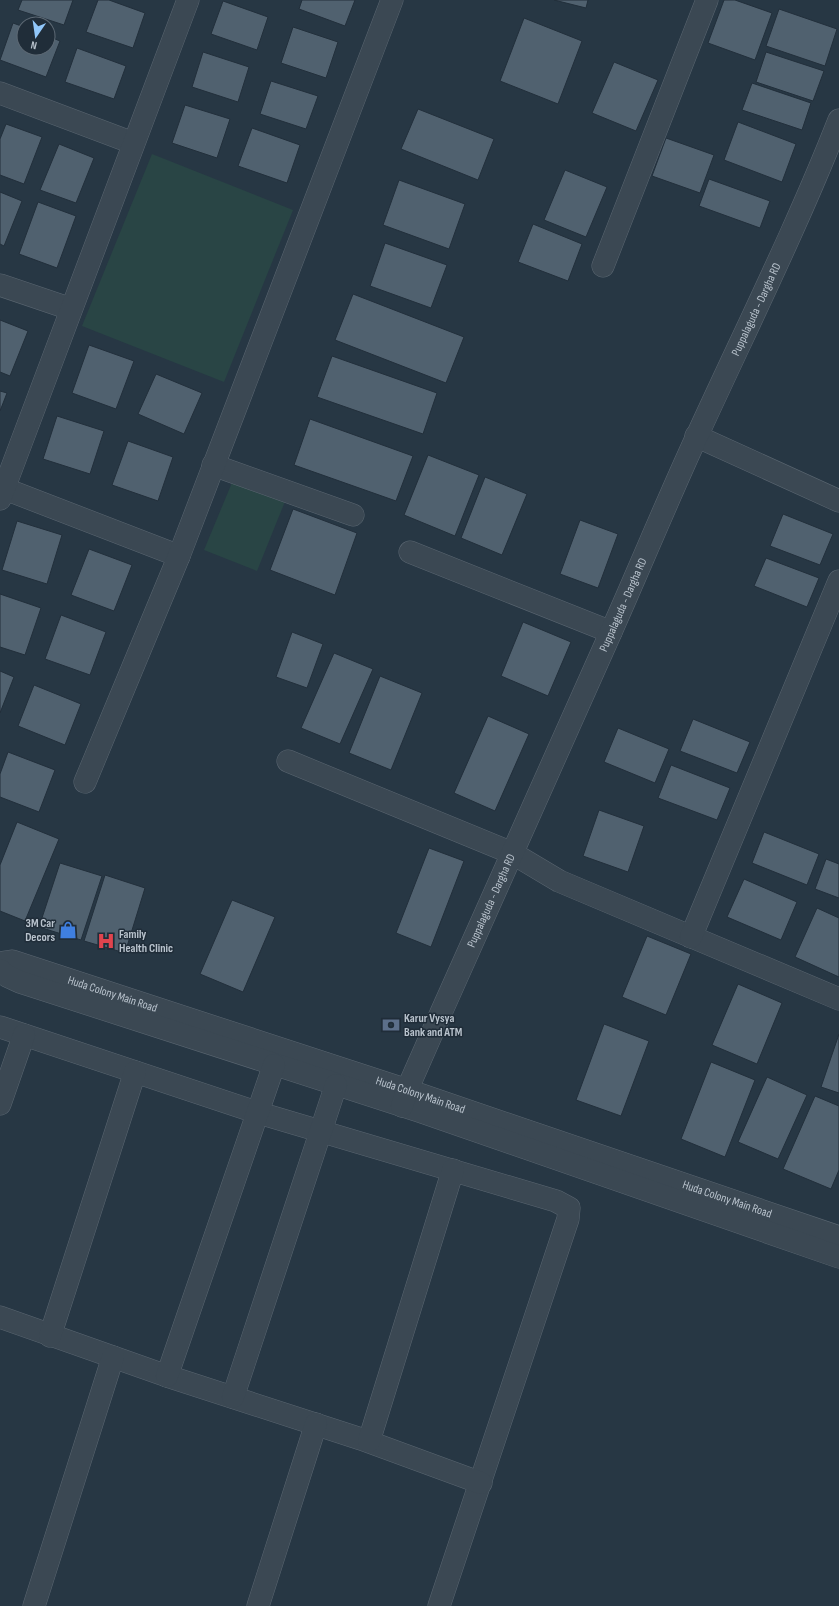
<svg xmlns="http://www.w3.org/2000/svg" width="839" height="1606" font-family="'Sofia Sans Condensed',sans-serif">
  <rect width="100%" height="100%" fill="#273744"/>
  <g fill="#294545">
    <path d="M152,154l141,56 -69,172 -142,-56z"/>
    <path d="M236,473l52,21 -31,77 -53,-21z"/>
  </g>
  <g fill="#50616f" stroke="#222f3b">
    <path d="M22,0h51l-9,25 -46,-15z"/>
    <path d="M98,0h11l36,13 -12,35 -47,-16z"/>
    <path d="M302,0h53l-10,26 -46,-17z"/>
    <path d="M554,0h34l-2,8z"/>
    <path d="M724,0h11l37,13 -17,47 -47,-17z"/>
    <path d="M223,1l45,16 -11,33 -46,-16z"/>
    <path d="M779,9l58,20 -12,37 -59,-20z"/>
    <path d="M524,18l58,23 -24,63 -58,-23z"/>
    <path d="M13,23l11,4v21h24v-12l12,5 -14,36 -46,-17z"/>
    <path d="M293,27l45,15 -12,36 -45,-15z"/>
    <path d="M77,48l49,18 -12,33 -49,-17z"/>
    <path d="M203,52l46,15 -11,35 -46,-15z"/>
    <path d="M766,52l58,19 -11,30 -57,-19z"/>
    <path d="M614,62l44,18 -22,51 -44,-18z"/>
    <path d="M271,81l47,15 -12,33 -46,-15z"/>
    <path d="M752,83l59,20 -9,27 -60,-20z"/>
    <path d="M185,105l45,14 -13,39 -45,-15z"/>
    <path d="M418,109l76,30 -16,41 -77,-31z"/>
    <path d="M738,122l58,22 -14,38 -58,-22z"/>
    <path d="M6,124l36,13 -18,47 -24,-9v-36z"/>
    <path d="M252,128l48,17 -13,38 -49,-17z"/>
    <path d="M666,138l48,17 -14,38 -48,-17z"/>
    <path d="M59,144l35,14 -18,45 -36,-13z"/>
    <path d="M565,170l42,17 -21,50 -42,-17z"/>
    <path d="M709,179l61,22 -10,27 -61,-22z"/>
    <path d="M399,180l66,24 -16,45 -66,-24z"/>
    <path d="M0,192l22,9 -18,45 -4,-2z"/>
    <path d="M38,202l38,14 -19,52 -38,-14z"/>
    <path d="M533,224l49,20 -14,37 -50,-19z"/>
    <path d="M385,243l62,22 -16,43 -61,-22z"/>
    <path d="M353,294l111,43 -18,46 -111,-43z"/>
    <path d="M0,320l28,11 -18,45 -10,-4z"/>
    <path d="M89,345l45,16 -18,48 -44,-16z"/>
    <path d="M332,356l105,37 -14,41 -106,-37z"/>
    <path d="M156,374l46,19 -18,41 -46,-20z"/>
    <path d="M0,391l7,2 -7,18z"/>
    <path d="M57,416l47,15 -14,43 -47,-15z"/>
    <path d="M310,419l103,37 -17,45 -102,-36z"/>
    <path d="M128,441l45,16 -15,44 -46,-16z"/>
    <path d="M428,455l51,20 -24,61 -51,-21z"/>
    <path d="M485,477l42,17 -25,61 -41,-17z"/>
    <path d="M293,509l64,24 -22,62 -65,-25z"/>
    <path d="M783,514l50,20 -13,31 -50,-19z"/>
    <path d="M580,520l38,14 -20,54 -38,-14z"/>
    <path d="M17,521l45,14 -15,49 -45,-14z"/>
    <path d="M89,549l43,16 -18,46 -43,-16z"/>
    <path d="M766,558l53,20 -12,29 -53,-21z"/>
    <path d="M0,594l41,14 -16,47 -25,-8z"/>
    <path d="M61,615l45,17 -16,43 -45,-16z"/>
    <path d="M523,622l48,20 -23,54 -47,-20z"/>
    <path d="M292,632l31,12 -16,44 -31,-11z"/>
    <path d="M334,653l39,16 -33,75 -39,-16z"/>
    <path d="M0,671l14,6 -14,36z"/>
    <path d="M380,676l42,17 -31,77 -42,-17z"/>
    <path d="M34,685l47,19 -16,41 -47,-19z"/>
    <path d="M488,716l41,18 -34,77 -41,-18z"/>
    <path d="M693,719l57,23 -13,31 -57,-22z"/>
    <path d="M618,728l51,21 -14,34 -51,-21z"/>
    <path d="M8,752l47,18 -16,42 -39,-15v-23z"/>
    <path d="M671,765l59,23 -13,32 -59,-22z"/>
    <path d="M599,810l45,16 -16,46 -45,-16z"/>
    <path d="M17,822l42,17 -34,82 -25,-10v-46z"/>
    <path d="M764,832l55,22 -12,31 -55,-22z"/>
    <path d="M429,848l35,13 -33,86 -35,-14z"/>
    <path d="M826,859l13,5v34l-24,-9z"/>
    <path d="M60,863l42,13 -21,64 -42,-13z"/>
    <path d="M105,875l40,13 -20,65 -41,-12z"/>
    <path d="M744,879l53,23 -16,38 -54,-23z"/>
    <path d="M232,900l43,17 -32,75 -43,-18z"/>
    <path d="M817,908l22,10v59l-44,-20z"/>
    <path d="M647,936l44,18 -25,61 -44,-18z"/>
    <path d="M738,984l44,19 -25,61 -45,-19z"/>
    <path d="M604,1024l45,17 -28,75 -45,-16z"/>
    <path d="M839,1034v59l-18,-6z"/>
    <path d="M711,1062l44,18 -30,77 -44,-18z"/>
    <path d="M767,1077l40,18 -29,64 -40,-17z"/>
    <path d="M815,1096l24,10v64l-8,19 -48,-20z"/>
  </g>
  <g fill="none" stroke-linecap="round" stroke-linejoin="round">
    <g stroke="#5a6671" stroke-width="23">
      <g id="minor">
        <path d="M0,93l133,50"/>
        <path d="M603,266l104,-266"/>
        <path d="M0,285l71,24"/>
        <path d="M696,436l143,65"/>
        <path d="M213,465l140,50"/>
        <path d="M0,487l179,69"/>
        <path d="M0,499l188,-499"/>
        <path d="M410,552l201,80"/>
        <path d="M288,761l224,92 47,28 280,118"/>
        <path d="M85,782l94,-226 213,-556"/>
        <path d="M691,937l148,-356"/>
        <path id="s1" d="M0,963l12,-2 395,129 432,147"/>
        <path d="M0,970l7,6 13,6 399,129 420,146"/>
        <path d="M0,1027l259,86 297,88 13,7 -1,11 -129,387"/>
        <path d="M0,1104l24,-69"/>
        <path id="s2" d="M402,1106l5,-16c67,-153 136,-305 204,-458 29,-65 56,-131 86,-196 48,-105 100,-209 142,-316"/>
        <path d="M0,1317l167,59 194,63 120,44"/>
        <path d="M50,1336l85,-264"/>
        <path d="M167,1376l107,-311"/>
        <path d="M233,1397l103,-312"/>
        <path d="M369,1441l84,-271"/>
        <path d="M34,1606l79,-249"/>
        <path d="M258,1606l58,-182"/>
      </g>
    </g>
    <use href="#minor" stroke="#3b4853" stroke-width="22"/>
  </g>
  <defs>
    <g id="shop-bare" transform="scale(1.38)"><path d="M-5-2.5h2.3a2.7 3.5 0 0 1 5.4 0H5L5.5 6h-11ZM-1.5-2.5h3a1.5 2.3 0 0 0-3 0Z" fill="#3f7fe0" stroke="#202d39" stroke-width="2.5" paint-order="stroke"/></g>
    <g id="hospital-bare" transform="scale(1.38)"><path d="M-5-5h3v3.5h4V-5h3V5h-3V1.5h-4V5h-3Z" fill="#e0444e" stroke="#202d39" stroke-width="2.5" paint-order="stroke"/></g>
    <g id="bank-bare" transform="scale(1.38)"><path d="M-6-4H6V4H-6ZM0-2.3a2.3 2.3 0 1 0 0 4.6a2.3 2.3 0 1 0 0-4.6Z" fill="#5c6f8a" stroke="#202d39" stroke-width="2.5" paint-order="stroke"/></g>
  </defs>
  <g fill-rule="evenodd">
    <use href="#shop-bare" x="68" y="930"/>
    <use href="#hospital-bare" x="106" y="941"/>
    <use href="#bank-bare" x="391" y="1025"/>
  </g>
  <g text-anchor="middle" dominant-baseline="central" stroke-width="3" stroke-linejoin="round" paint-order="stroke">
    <g font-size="12" fill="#b9c3cd" stroke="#202d39">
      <text stroke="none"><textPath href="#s2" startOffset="872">Puppalaguda - Dargha RD</textPath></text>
      <text stroke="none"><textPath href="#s2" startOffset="548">Puppalaguda - Dargha RD</textPath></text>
      <text stroke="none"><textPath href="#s2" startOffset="224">Puppalaguda - Dargha RD</textPath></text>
      <text stroke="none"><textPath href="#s1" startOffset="118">Huda Colony Main Road</textPath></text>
      <text stroke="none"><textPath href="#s1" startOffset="442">Huda Colony Main Road</textPath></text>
      <text stroke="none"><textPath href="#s1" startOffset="766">Huda Colony Main Road</textPath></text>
    </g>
    <g font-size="12" font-weight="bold" fill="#b9c3cd" stroke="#202d39" text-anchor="start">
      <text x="55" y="923" text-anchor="end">3M Car<tspan x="55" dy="14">Decors</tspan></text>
      <text x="119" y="934">Family<tspan x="119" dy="14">Health Clinic</tspan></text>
      <text x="404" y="1018">Karur Vysya<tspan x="404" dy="14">Bank and ATM</tspan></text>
    </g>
  </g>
  <g transform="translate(36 36) rotate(193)"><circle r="19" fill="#202d39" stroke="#5d6974"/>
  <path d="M0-3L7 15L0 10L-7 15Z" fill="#91c7fa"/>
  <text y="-6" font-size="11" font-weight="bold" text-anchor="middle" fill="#b9c3cd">N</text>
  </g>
</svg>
